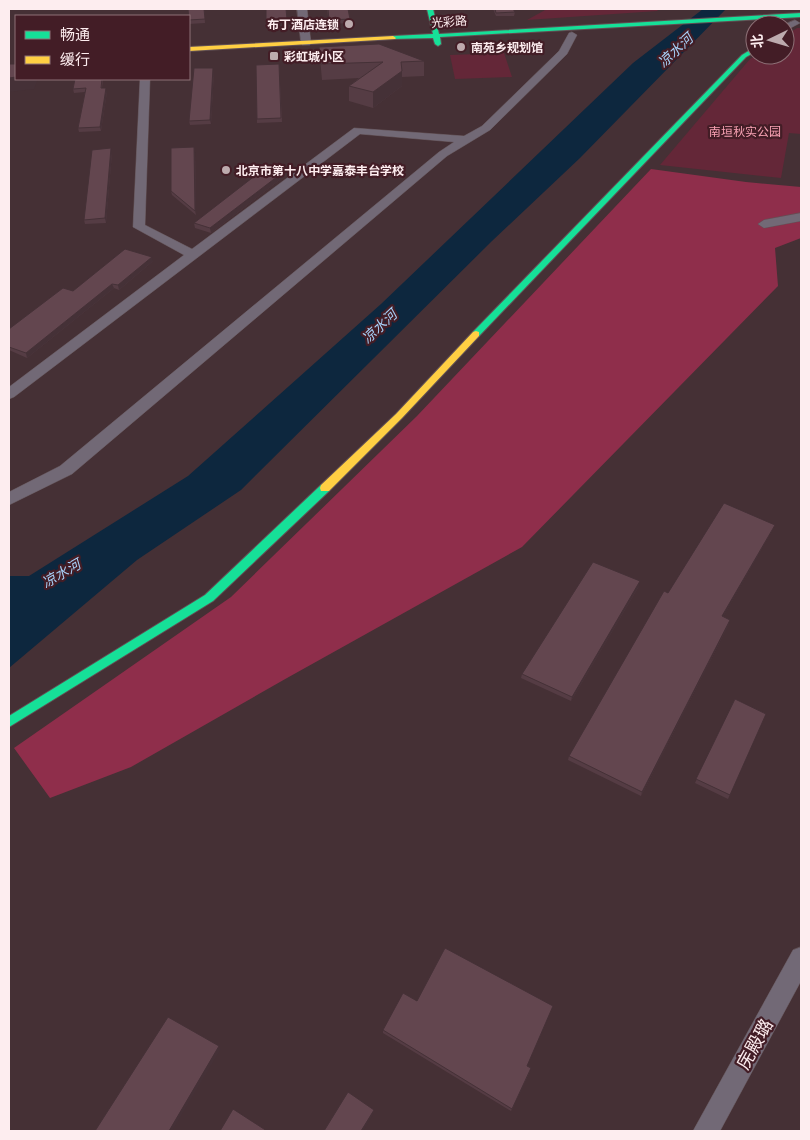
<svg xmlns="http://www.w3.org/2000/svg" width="810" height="1140" font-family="'Exo 2','Noto Sans SC',sans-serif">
  <rect width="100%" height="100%" fill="#453035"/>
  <g fill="#642738">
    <path d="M547,9h112l-2,2 -130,9z"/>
    <path d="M797,28h4v106l-12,-1 -8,45 -121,-13 90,-106 7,-4h28v-19z"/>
    <path d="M504,53l8,24 -57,2 -5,-24z"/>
  </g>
  <path fill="#8f2e4b" d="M651,169l95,13 55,5v51l-26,10 3,38 -256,261 -235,131 -156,89 -81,31 -36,-50 217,-151 186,-181z"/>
  <path fill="#0d273e" d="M703,9h23l-146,149 -88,83 -251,249 -104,70 -128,108v-92h20l159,-100 193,-172 252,-241z"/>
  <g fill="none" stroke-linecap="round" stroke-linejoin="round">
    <g stroke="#615054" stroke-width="1">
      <g id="street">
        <path d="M297,9h10l4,34 -1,2h-8l-1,-2z"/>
        <path d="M795,20l5,3 -15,8 -2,-6z"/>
        <path d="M572,32l5,3 -10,19 -77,76 -43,26 -375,318 -63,31v-13l51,-26 379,-314 15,-10 -94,-8 -346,263 -5,2v-12l175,-132 -51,-28 7,-148h10l-5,146 47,24 162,-121 110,8 18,-10 77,-75 10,-18z"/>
        <path d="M801,213v8l-37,7 -6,-4 6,-4z"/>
        <path d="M801,947v34l-81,150h-27l100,-181z"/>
      </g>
    </g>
    <g stroke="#615054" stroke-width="2">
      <g id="fast">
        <path d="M427,9h6l6,25 362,-21v4l-361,20 1,7 -3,2 -3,-2 -2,-6 -42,1 -1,-1 3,-2 40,-2z"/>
        <path d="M755,47v5l-9,5 -267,279h-6v-4l269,-277z"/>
        <path d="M325,484l4,1 1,3 -1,3 -116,110 -204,126v-11l196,-121 116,-110z"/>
      </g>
    </g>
    <g stroke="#615054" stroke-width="2">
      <g id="slow">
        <path d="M393,36l3,2 -1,1 -206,12v-4z"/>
        <path d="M476,331l3,1v4l-77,82 -73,73h-8l-1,-3 1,-3 75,-71 77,-82z"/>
      </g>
    </g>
    <use href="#street" fill="#726976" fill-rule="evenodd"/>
    <use href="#fast" fill="#16e098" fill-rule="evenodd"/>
    <use href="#slow" fill="#ffcf43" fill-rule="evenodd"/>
  </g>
  <g fill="#553c44">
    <path d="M204,9l1,14 -16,1v-4z"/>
    <path d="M266,9h20l1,14 -20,1z"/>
    <path d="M327,9h21l2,14 -21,1z"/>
    <path d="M493,9h20l2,3 -1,4h-18z"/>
    <path d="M319,47l105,14v15l-22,1v9l-29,22 -24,-7v-15l10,-8 -37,2z"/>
    <path d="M279,64l3,58 -25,1v-4z"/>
    <path d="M214,72l-3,52 -21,1 -1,-4z"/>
    <path d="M75,79h28l-1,9 5,4 -6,39 -22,1 -1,-4 7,-36 -11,1 -1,-4z"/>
    <path d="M194,147l1,4 1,64 -24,-20 -1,-4z"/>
    <path d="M112,153l-6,70 -21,1 -1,-4z"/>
    <path d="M282,178l-71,55 -16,-5 -1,-5z"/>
    <path d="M153,261l-34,29 -5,-2 -87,70 -18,-8v-21l64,-38z"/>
    <path d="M775,525l-2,4 -50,88 6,7 -88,172 -73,-36 1,-4z"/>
    <path d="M639,586l-68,115 -50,-23 1,-4z"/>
    <path d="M735,699l31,15 -38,85 -33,-16z"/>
    <path d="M383,1030l144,36 3,5 -19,40 -128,-78z"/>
  </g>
  <g fill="#453137">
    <path d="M213,68l1,4 -3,52 -1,-4z"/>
    <path d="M402,71v15l-29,22v-16z"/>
    <path d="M16,77v2h22l-4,10 -25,3v-14z"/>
    <path d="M106,88l1,4 -6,39 -1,-4z"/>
    <path d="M194,147l1,4 1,64 -1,-4z"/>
    <path d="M111,148l1,5 -6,70 -1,-5z"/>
    <path d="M282,173v5l-71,55 -1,-5z"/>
    <path d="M152,257l1,4 -34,29 -1,-5z"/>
    <path d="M112,284l2,4 -87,70 -1,-5z"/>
    <path d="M775,525l-2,4 -52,92 1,-5z"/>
    <path d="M640,581l-1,5 -68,115 1,-4z"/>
    <path d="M730,620l-1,4 -88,172 1,-4z"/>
    <path d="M219,1046l2,3 -49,82h-3z"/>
    <path d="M374,1110v3l-11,18h-2z"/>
  </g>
  <g fill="#63464f" stroke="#453137">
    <path d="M188,9h16l1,10 -16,1z"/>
    <path d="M266,9h20l1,10 -21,1z"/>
    <path d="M328,9h20l2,10 -21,1z"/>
    <path d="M495,9h18l2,3 -19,1z"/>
    <path d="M379,44l45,17 -23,1 1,9 -29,21 -24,-6 34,-24 -62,2 -2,-17z"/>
    <path d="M9,64h7v13l-7,1z"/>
    <path d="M279,64l2,54 -24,1 -1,-54z"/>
    <path d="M194,68h19l-3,52 -21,1z"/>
    <path d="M75,79h27l-1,9h5l-6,39 -22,1 8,-40 -13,1z"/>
    <path d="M194,147l1,64 -24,-20v-43z"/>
    <path d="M111,148l-6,70 -21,2 8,-70z"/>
    <path d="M265,168l17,5 -72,55 -16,-5z"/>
    <path d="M125,249l27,8 -34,28 -6,-1 -86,69 -17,-6v-18l54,-41 10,3z"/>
    <path d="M724,503l51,22 -53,91 8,4 -88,172 -73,-36 95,-165 4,2z"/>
    <path d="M593,562l47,19 -68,116 -50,-23z"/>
    <path d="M735,699l31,15 -36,81 -34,-16z"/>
    <path d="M445,948l108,58 -26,60 4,2 -19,41 -129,-79 20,-37 14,8z"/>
    <path d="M168,1017l51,29 -50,85h-74z"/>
    <path d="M348,1092l26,18 -13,21h-37z"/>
    <path d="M233,1109l34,22h-47z"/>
  </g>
  <g fill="#bdabae" stroke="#431d26" stroke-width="2">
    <circle cx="349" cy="24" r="5"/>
    <circle cx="461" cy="47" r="5"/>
    <rect x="269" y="51" width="10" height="10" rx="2.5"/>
    <circle cx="226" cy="170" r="5"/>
  </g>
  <g text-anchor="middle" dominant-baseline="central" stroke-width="4.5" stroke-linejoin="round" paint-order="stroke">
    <g font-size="12" fill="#fdedef" stroke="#431d26">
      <text transform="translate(449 21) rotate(-4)">光彩路</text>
    </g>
    <g font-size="12" font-weight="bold" fill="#fdedef" stroke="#431d26" text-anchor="start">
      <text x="339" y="24" text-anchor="end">布丁酒店连锁</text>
      <text x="471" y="47">南苑乡规划馆</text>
      <text x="284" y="56">彩虹城小区</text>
      <text x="236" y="170">北京市第十八中学嘉泰丰台学校</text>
    </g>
    <g font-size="12" fill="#f9a2b4" stroke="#431d26">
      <text x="745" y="131">南垣秋实公园</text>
    </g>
    <g font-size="14" font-style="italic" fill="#a7d1f8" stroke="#431d26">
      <text transform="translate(675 50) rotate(-43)">凉水河</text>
      <text transform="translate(379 326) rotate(-43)">凉水河</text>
      <text transform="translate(61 573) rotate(-30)">凉水河</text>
    </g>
    <g font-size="18" fill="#fdedef" stroke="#431d26">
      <text transform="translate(754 1044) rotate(-61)">庑殿璐</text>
    </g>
  </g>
  <rect width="810" height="1140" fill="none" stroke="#fdedef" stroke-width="20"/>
  <rect x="15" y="15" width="175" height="65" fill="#431d26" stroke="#8d7076"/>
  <rect x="25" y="31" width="25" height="8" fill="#16e098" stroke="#8d7076"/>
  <text x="60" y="40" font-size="15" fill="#fdedef">畅通</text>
  <rect x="25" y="56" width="25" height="8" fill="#ffcf43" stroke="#8d7076"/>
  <text x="60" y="65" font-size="15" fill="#fdedef">缓行</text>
  <g transform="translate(770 40) rotate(265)"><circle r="24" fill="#431d26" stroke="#8d7076"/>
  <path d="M0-4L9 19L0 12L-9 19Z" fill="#bdabae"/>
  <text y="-8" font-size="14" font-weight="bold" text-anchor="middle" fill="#fdedef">北</text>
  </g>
</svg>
